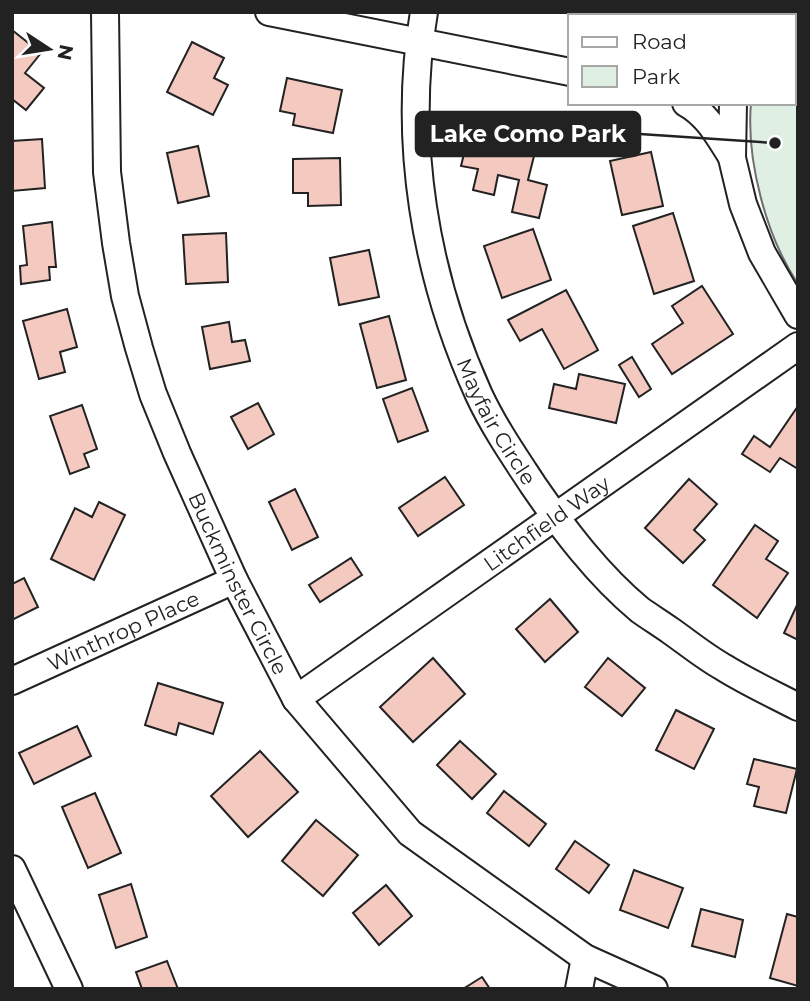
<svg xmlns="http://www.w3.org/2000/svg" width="810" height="1001" font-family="Montserrat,sans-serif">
  <rect width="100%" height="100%" fill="#fff"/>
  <path fill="#e0efe3" stroke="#6f6f6f" stroke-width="2" d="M767,12h31v272c-32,-48 -52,-124 -47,-181h43v-87h-27z"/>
  <g fill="#f3c9c0" stroke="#222" stroke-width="2">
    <path d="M12,30l29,23 -16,20 19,15 -18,22 -14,-11z"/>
    <path d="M192,42l32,16 -10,20 14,7 -15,30 -46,-23z"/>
    <path d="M287,78l55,12 -9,43 -40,-8 2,-11 -15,-3z"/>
    <path d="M474,113l67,15 -13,52 19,5 -8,33 -27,-6 7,-32 -21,-5 -4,20 -21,-5 5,-21 -17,-3z"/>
    <path d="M42,139l3,49 -33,3v-50z"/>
    <path d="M198,146l11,50 -31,7 -11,-50z"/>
    <path d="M651,152l12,54 -41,9 -12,-54z"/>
    <path d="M340,158l1,47 -33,1v-13h-15v-34z"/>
    <path d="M673,213l21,68 -40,13 -21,-68z"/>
    <path d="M52,222l4,45h-7l1,13 -29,4 -1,-18 7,-1 -4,-39z"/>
    <path d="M533,229l18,51 -49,18 -18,-52z"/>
    <path d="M226,233l2,49 -42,2 -3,-49z"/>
    <path d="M369,250l10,47 -40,8 -9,-47z"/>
    <path d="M702,286l31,48 -61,40 -20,-30 31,-21 -11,-17z"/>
    <path d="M566,290l32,60 -34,19 -22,-40 -22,12 -12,-21z"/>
    <path d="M67,309l10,38 -17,5 5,20 -26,7 -16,-58z"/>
    <path d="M389,316l17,64 -29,8 -17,-64z"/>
    <path d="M229,322l3,20 13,-2 5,21 -40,8 -8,-42z"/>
    <path d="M632,357l19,32 -12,8 -20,-32z"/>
    <path d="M579,374l46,10 -9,39 -67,-15 5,-24 22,5z"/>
    <path d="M412,388l16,43 -30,11 -15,-43z"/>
    <path d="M258,403l16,31 -26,15 -17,-32z"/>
    <path d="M82,405l15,44 -13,5 5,13 -19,7 -20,-58z"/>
    <path d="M798,406v63l-18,-11 -10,14 -28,-18 12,-18 16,11z"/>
    <path d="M445,477l19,28 -46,31 -19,-28z"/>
    <path d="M689,479l28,25 -23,26 11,10 -22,23 -38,-35z"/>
    <path d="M295,489l23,48 -26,13 -23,-48z"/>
    <path d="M99,502l26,13 -31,65 -43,-21 24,-51 17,9z"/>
    <path d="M755,525l23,16 -12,18 22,14 -31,45 -44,-33z"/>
    <path d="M351,558l11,17 -42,27 -11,-17z"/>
    <path d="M24,578l14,29 -26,13v-36z"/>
    <path d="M550,599l28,33 -33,30 -29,-33z"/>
    <path d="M798,603v37l-14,-7z"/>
    <path d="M433,658l32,36 -52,48 -33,-35z"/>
    <path d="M608,658l37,30 -23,28 -37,-29z"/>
    <path d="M158,683l65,20 -10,31 -34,-11 -3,12 -31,-10z"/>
    <path d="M676,710l38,19 -20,40 -38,-19z"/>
    <path d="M77,726l14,30 -57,28 -15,-31z"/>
    <path d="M460,741l36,33 -24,25 -35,-34z"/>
    <path d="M260,751l38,41 -50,45 -37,-41z"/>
    <path d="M754,759l43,10 -11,44 -32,-7 5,-19 -12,-3z"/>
    <path d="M504,791l42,33 -17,22 -42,-33z"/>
    <path d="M95,793l26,60 -33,15 -26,-61z"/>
    <path d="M316,820l42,35 -35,41 -41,-35z"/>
    <path d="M575,841l34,24 -20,28 -33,-24z"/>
    <path d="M634,870l49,18 -15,40 -48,-18z"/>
    <path d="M131,884l16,53 -31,11 -17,-53z"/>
    <path d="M386,885l26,31 -33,29 -26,-32z"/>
    <path d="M701,909l42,11 -8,37 -43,-11z"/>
    <path d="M787,914l11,3v69l-28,-8z"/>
    <path d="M167,961l11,28h-36l-6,-17z"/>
    <path d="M482,977l8,12h-27z"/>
  </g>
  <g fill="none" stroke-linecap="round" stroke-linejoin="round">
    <g stroke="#222" stroke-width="30">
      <g id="minor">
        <path id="s1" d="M105,12l2,160 9,71 9,53 14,52 14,46 24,59 57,127 62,119 114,134 175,125 69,31"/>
        <path d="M269,12l301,60"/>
        <path id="s2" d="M424,12c-22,129 1,264 55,383 15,32 35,61 54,90 31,45 65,90 107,125 10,7 21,14 31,21 17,12 34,26 52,36 24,15 50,27 75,40"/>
        <path d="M748,16l1,-4"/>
        <path d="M686,103c22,12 33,34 46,54"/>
        <path d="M733,103l-1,55 11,46 19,49 36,62"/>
        <path id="s3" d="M12,681l222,-101"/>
        <path id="s4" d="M296,699l502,-353"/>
        <path d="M12,869l57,120"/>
        <path d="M579,989l6,-31"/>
      </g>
    </g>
    <use href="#minor" stroke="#fff" stroke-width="26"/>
  </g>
  <g text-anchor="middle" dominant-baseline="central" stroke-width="5" stroke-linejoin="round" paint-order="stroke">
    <g font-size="21" fill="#222" stroke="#fff">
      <text stroke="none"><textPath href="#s2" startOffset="424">Mayfair Circle</textPath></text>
      <text stroke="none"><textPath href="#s4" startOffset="306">Litchfield Way</textPath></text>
      <text stroke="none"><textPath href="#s1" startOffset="595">Buckminster Circle</textPath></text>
      <text stroke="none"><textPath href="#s3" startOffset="122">Winthrop Place</textPath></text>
    </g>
  </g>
  <path fill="none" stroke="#222" stroke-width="2.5" d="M775 143L640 134"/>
  <circle fill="#222" stroke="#fff" stroke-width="2.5" cx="775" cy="143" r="7"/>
  <rect fill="#222" stroke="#222" stroke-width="2.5" x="416" y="112" width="224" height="44" rx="7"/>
  <g font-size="23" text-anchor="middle" font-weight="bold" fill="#fff">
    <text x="528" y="142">Lake Como Park</text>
  </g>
  <rect width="810" height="1001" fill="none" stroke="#222222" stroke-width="28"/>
  <rect x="568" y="14" width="228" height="91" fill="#ffffff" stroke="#a7a7a7" stroke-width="2"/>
  <rect x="582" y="37" width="35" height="10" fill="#ffffff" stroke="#a7a7a7" stroke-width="2"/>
  <text x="632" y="49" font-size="21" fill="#222222">Road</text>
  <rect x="582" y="66" width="35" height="21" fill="#e0efe3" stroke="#a7a7a7" stroke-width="2"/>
  <text x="632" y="84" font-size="21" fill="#222222">Park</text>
  <g transform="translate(49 49) rotate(102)" stroke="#ffffff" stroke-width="5" paint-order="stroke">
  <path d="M0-5L12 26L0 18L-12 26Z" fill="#222222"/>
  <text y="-10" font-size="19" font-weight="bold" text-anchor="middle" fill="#222222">N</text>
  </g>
</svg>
